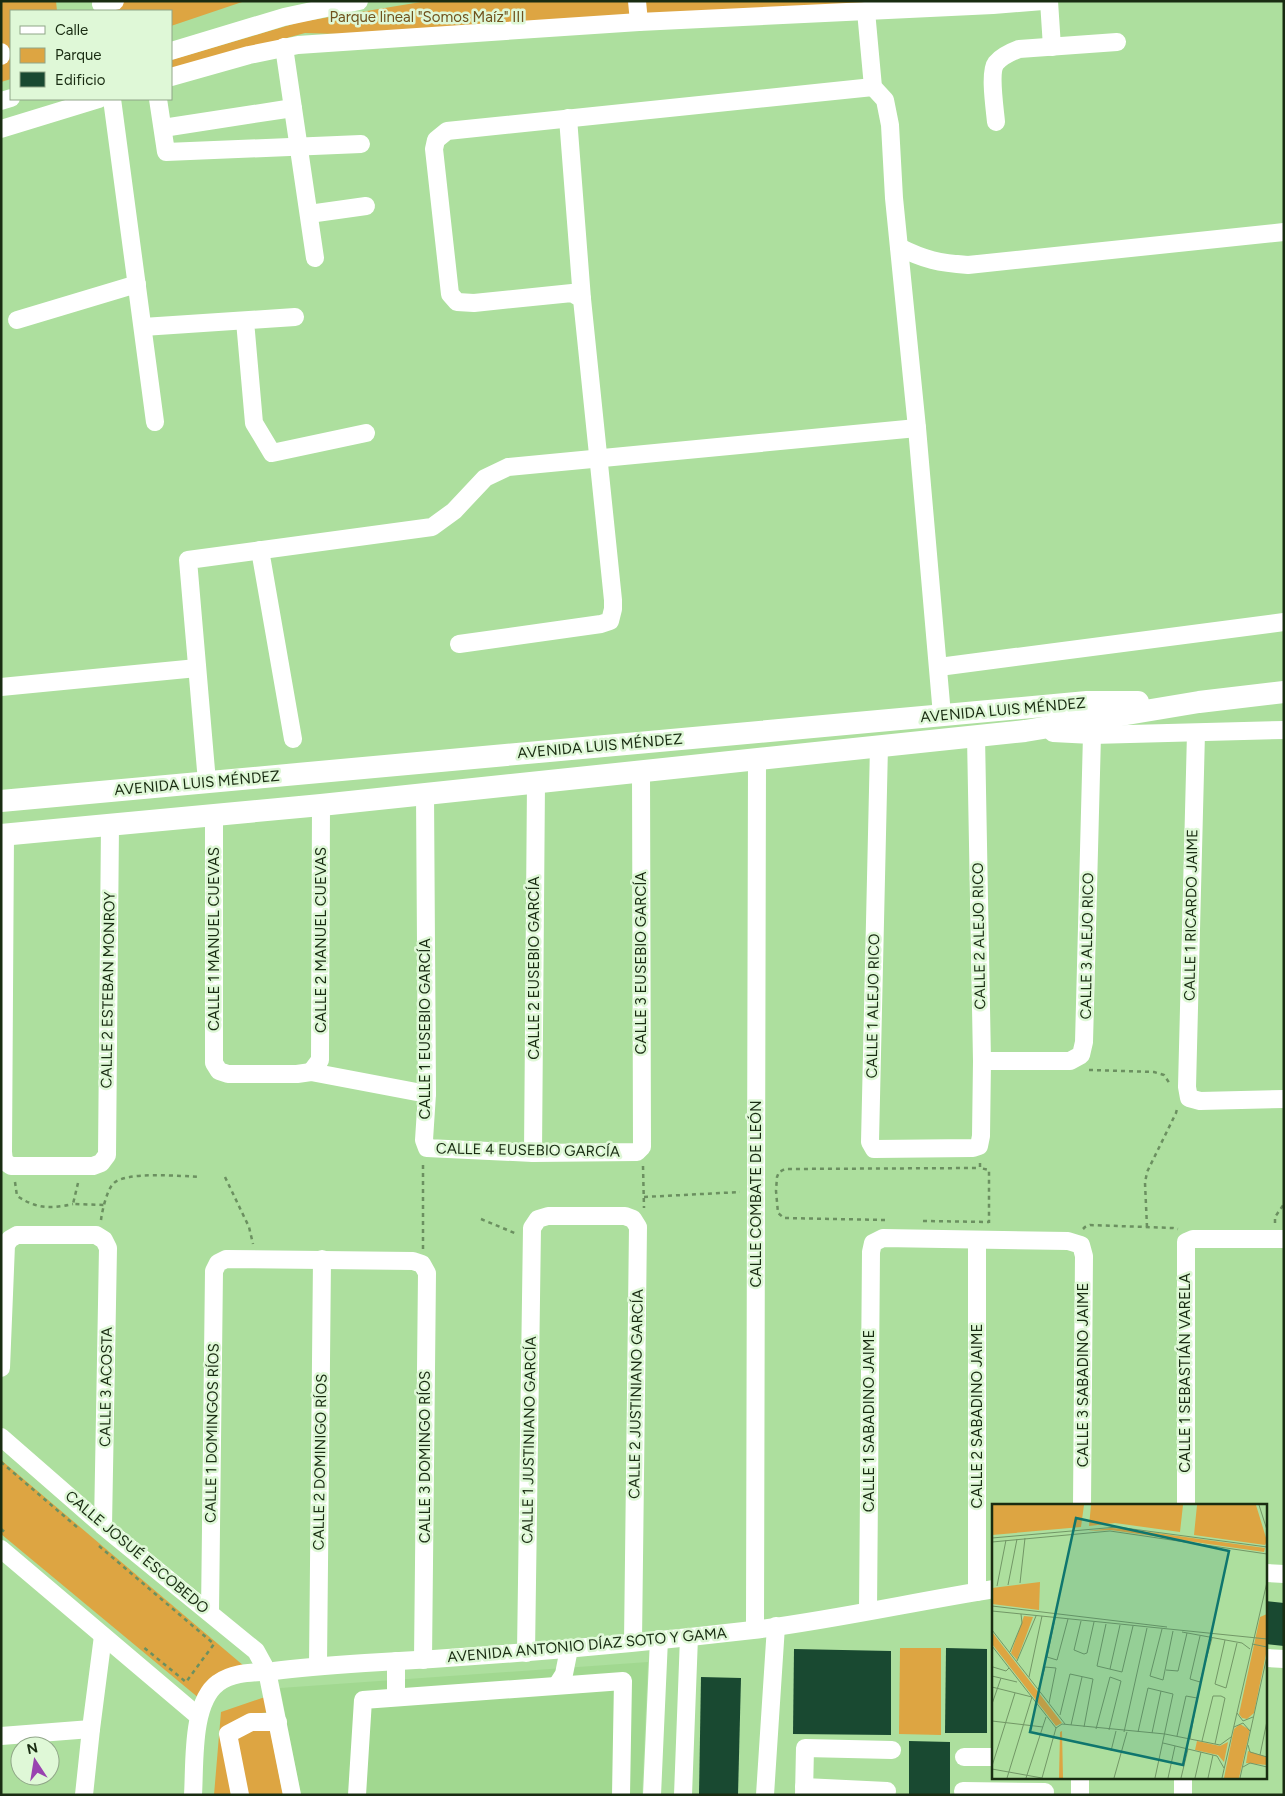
<svg xmlns="http://www.w3.org/2000/svg" width="1285" height="1796" font-family="Figtree,sans-serif">
  <rect width="100%" height="100%" fill="#addf9e"/>
  <path fill="#a1d890" d="M648,1662l-6,133h-341l-21,-107z"/>
  <g fill="#dda542">
    <path d="M1,1h55l1,10h-46v68l-10,3z"/>
    <path d="M115,1h130l-74,25v-15h-55z"/>
    <path d="M427,1h205l2,17 -259,17 -70,-2 -134,37v-10l129,-38z"/>
    <path d="M637,1h353l-352,16z"/>
    <path d="M1,1460l243,206 -44,33 -199,-165z"/>
    <path d="M900,1648h41v87l-42,-1z"/>
    <path d="M265,1697l6,15 -19,2 -29,19 8,62h-17l7,-83z"/>
    <path d="M253,1729h17l13,66h-36l-10,-56z"/>
  </g>
  <g fill="#194931">
    <path d="M1266,1601l18,2v43l-18,-2z"/>
    <path d="M946,1648l41,1v84h-42z"/>
    <path d="M794,1649l97,2v84l-98,-1z"/>
    <path d="M701,1677l40,1 -3,117h-39z"/>
    <path d="M909,1741l41,1v53h-41z"/>
  </g>
  <g fill="none" stroke-linecap="round" stroke-linejoin="round">
    <g stroke="#6b9060" stroke-width="2.5" stroke-dasharray="4 4" stroke-linecap="butt">
      <path d="M1089,1070l65,2 10,3 6,9"/>
      <path d="M980,1163v5l9,2v53"/>
      <path d="M643,1166l1,42"/>
      <path d="M225,1177l24,50 4,17"/>
      <path d="M15,1182l2,14c20,13 33,13 56,8"/>
      <path d="M78,1183l-5,21 32,1"/>
      <path d="M644,1197l96,-5"/>
      <path d="M481,1219l36,15"/>
      <path d="M101,1220c1,-9 6,-30 12,-36 10,-13 69,-8 87,-7"/>
      <path d="M885,1220l-101,-2 -6,-5 -2,-22 1,-14 2,-5 6,-3 195,-1"/>
      <path d="M923,1221l66,1"/>
      <path d="M1275,1223v-6l9,-13"/>
      <path d="M1147,1227l-2,-44 2,-11 29,-59 1,-4"/>
      <path d="M1083,1229l2,-2 5,-2 83,3 5,1"/>
      <path d="M423,1249v-87"/>
      <path d="M1,1462l77,66"/>
      <path d="M1,1529l6,5"/>
      <path d="M99,1546l115,98 -28,38 -44,-36"/>
    </g>
    <g stroke="#fff" stroke-width="18">
      <path d="M637,1l2,21"/>
      <path d="M1049,1l3,46"/>
      <path d="M101,4l14,-3"/>
      <path d="M866,11l7,76 12,13 5,25 4,73 23,230 25,287"/>
      <path d="M284,47l31,211"/>
      <path d="M171,51l113,-34 75,-16"/>
      <path d="M1,52v4"/>
      <path d="M171,77l78,-22 49,-10 341,-23 354,-17 50,-4"/>
      <path d="M112,99l43,323"/>
      <path d="M158,99l8,53 195,-8"/>
      <path d="M1,101l10,-3"/>
      <path d="M568,118l14,181"/>
      <path d="M996,122c-1,-12 -7,-50 0,-59 6,-7 15,-11 23,-14l98,-7"/>
      <path d="M163,128l130,-20"/>
      <path d="M1,129l98,-30"/>
      <path d="M309,214l57,-8"/>
      <path d="M899,247c26,13 40,16 69,18l316,-33"/>
      <path d="M17,320l120,-36"/>
      <path d="M245,321l9,102 18,30 94,-20"/>
      <path d="M143,327l152,-10"/>
      <path d="M260,550l33,189"/>
      <path d="M459,644l142,-20 9,-3 3,-12v-9l-31,-301 -10,-6 -98,10 -17,-1 -7,-8 -16,-145 2,-9 11,-9 426,-44"/>
      <path d="M939,667l345,-45"/>
      <path d="M1,687l196,-19"/>
      <path d="M1053,733l39,2 192,-5"/>
      <path d="M1196,733l-9,354 2,11 11,3 84,-2"/>
      <path d="M879,746l-9,396 4,7 99,-1 6,-2 2,-10 1,-75 -6,-325"/>
      <path d="M207,782l-19,-222 244,-33 22,-16 31,-33 23,-11 409,-39"/>
      <path d="M425,794l2,300 -3,46 3,8 106,5 104,-1 5,-5 -1,-376"/>
      <path d="M214,814v249l5,8 9,3h69l14,-2 116,22"/>
      <path d="M5,835l-2,317 1,9 7,5h82l8,-3 6,-8 3,-330"/>
      <path d="M982,1061h88l11,-6 3,-13 8,-307"/>
      <path d="M311,1072l9,-12 1,-255"/>
      <path d="M533,1153l3,-371"/>
      <path d="M1,1368l5,-123 4,-6 7,-4h79l8,5 4,8 -5,278"/>
      <path d="M1,1437l102,89 153,125 11,20 25,124"/>
      <path d="M1186,1505v-263l7,-3h91"/>
      <path d="M1,1549l197,167"/>
      <path d="M1266,1573l18,1"/>
      <path d="M977,1592v-351"/>
      <path d="M868,1611l3,-359 2,-9 10,-5 185,3 13,4 3,11 -2,249"/>
      <path d="M210,1613l4,-342 4,-8 8,-4 187,2 9,3 5,9 -4,387"/>
      <path d="M755,1629l2,-870"/>
      <path d="M526,1653l6,-425 6,-9 10,-3h77l8,3 5,8 -5,415"/>
      <path d="M1266,1658l18,1"/>
      <path d="M318,1666l4,-407"/>
      <path d="M557,1685l7,-11 5,-25"/>
      <path d="M396,1697v-36"/>
      <path d="M1,1736l90,-7"/>
      <path d="M964,1757h30"/>
      <path d="M1183,1777v18"/>
      <path d="M804,1787l83,4"/>
      <path d="M963,1791l82,1"/>
      <path d="M84,1795l7,-66 12,-93"/>
      <path d="M193,1795c2,-32 -2,-92 25,-112 17,-12 37,-10 56,-12 30,-4 60,-6 91,-8 129,-7 259,-18 388,-33 80,-10 160,-28 241,-41"/>
      <path d="M240,1795l-12,-61 23,-12h27"/>
      <path d="M357,1795l6,-95 260,-19 -2,114"/>
      <path d="M652,1795l7,-156"/>
      <path d="M683,1795l6,-158"/>
      <path d="M765,1795l11,-169"/>
      <path d="M804,1795l1,-47 87,2"/>
      <path d="M1080,1795v-18"/>
    </g>
    <g stroke="#fff" stroke-width="22">
      <path d="M1,801l1086,-99h51"/>
      <path d="M1,835l320,-30 704,-74 174,-29 85,-10"/>
    </g>
  </g>
  <g text-anchor="middle" dominant-baseline="central" stroke-width="5" stroke-linejoin="round" paint-order="stroke">
    <g font-size="15" fill="#70521d" stroke="#dff8d7">
      <text x="427" y="17">Parque lineal "Somos Maíz" III</text>
    </g>
    <g font-size="15" fill="#192c12" stroke="#dff8d7">
      <text transform="translate(1003 710) rotate(-5)">AVENIDA LUIS MÉNDEZ</text>
      <text transform="translate(600 746) rotate(-5)">AVENIDA LUIS MÉNDEZ</text>
      <text transform="translate(197 783) rotate(-5)">AVENIDA LUIS MÉNDEZ</text>
      <text transform="translate(1191 915) rotate(-89)">CALLE 1 RICARDO JAIME</text>
      <text transform="translate(979 936) rotate(-91)">CALLE 2 ALEJO RICO</text>
      <text transform="translate(214 939) rotate(-90)">CALLE 1 MANUEL CUEVAS</text>
      <text transform="translate(321 940) rotate(-90)">CALLE 2 MANUEL CUEVAS</text>
      <text transform="translate(1087 946) rotate(-89)">CALLE 3 ALEJO RICO</text>
      <text transform="translate(641 963) rotate(-90)">CALLE 3 EUSEBIO GARCÍA</text>
      <text transform="translate(534 968) rotate(-90)">CALLE 2 EUSEBIO GARCÍA</text>
      <text transform="translate(108 990) rotate(-89)">CALLE 2 ESTEBAN MONROY</text>
      <text transform="translate(873 1006) rotate(-89)">CALLE 1 ALEJO RICO</text>
      <text transform="translate(425 1029) rotate(-90)">CALLE 1 EUSEBIO GARCÍA</text>
      <text transform="translate(528 1150) rotate(1)">CALLE 4 EUSEBIO GARCÍA</text>
      <text transform="translate(756 1194) rotate(-90)">CALLE COMBATE DE LEÓN</text>
      <text transform="translate(1185 1373) rotate(-90)">CALLE 1 SEBASTIÁN VARELA</text>
      <text transform="translate(1083 1375) rotate(-90)">CALLE 3 SABADINO JAIME</text>
      <text transform="translate(106 1387) rotate(-89)">CALLE 3 ACOSTA</text>
      <text transform="translate(636 1394) rotate(-89)">CALLE 2 JUSTINIANO GARCÍA</text>
      <text transform="translate(977 1416) rotate(-90)">CALLE 2 SABADINO JAIME</text>
      <text transform="translate(869 1421) rotate(-90)">CALLE 1 SABADINO JAIME</text>
      <text transform="translate(212 1433) rotate(-89)">CALLE 1 DOMINGOS RÍOS</text>
      <text transform="translate(529 1440) rotate(-89)">CALLE 1 JUSTINIANO GARCÍA</text>
      <text transform="translate(425 1457) rotate(-90)">CALLE 3 DOMINGO RÍOS</text>
      <text transform="translate(320 1462) rotate(-89)">CALLE 2 DOMINIGO RÍOS</text>
      <text transform="translate(137 1552) rotate(40)">CALLE JOSUÉ ESCOBEDO</text>
      <text transform="translate(587 1645) rotate(-5)">AVENIDA ANTONIO DÍAZ SOTO Y GAMA</text>
    </g>
  </g>
  <g transform="translate(992 1504)">
    <rect width="275" height="275" fill="#addf9e"/>
    <path d="M0,1h92l-3,22 -89,8zM99,1h92l-3,27 -65,-9 -26,3zM205,1h59l11,36 -2,4 -71,-10zM119,24l16,1 138,19 -1,4 -153,-22 -23,1zM48,78l-1,28 -47,-6v-16zM275,110v35l-13,64 -7,6 -5,-1 -3,-4 21,-97zM32,112l9,1 -16,43 -6,-7zM0,128l70,91 -6,3 -64,-82zM248,220l10,6 -11,48h-15l10,-49zM70,227l1,47h-4l1,-46zM205,237l23,5 8,-4 -4,20 -6,-7 -23,-5zM256,247l19,6v8l-21,-2z" fill="#dda542"/>
    <path fill="none" stroke="#729766" stroke-width="1" d="M267,1l8,25M0,34l125,-11 150,20M0,38l118,-11 157,23M28,79l5,-45M16,81l9,-46M5,82l9,-46M0,102l175,21M0,107l275,28M63,114l-8,39 10,3 11,-41M89,117l-7,29 10,4 3,-1 7,-31M114,120l-9,42 25,6 11,-46M170,125l-12,47 13,4 10,-49M0,126l73,94M190,128l60,11 8,6M208,132l-10,43 10,3 12,-44M233,136l-10,44 11,4 11,-45M260,140l15,3M0,142l64,82M18,148l12,-29 -1,-9M25,157l19,-45M1,163l13,4 3,-3M118,165l10,-44M174,166l12,1 9,-38M0,172l25,6M37,173l13,-61M0,183l40,10 -25,81M47,185l6,-22 11,1 -7,35M0,200l9,-26M245,209l6,8 10,-4M68,211l10,-41 23,5 -9,48M0,217l51,6M79,221l11,-48M242,223l9,-4 7,8M64,224l6,-4 103,10 55,11 11,-8M104,225l14,-52 11,4 -12,49M132,228l23,-104M146,228l10,-44 25,6 -18,84M160,229l9,-42M185,232l9,-40 11,2 -7,41M210,237l11,-45h8l4,2 -10,46M171,239l54,13 7,12M256,241l2,7 17,5M119,247l5,-20M268,251l7,-34M0,262l23,-73M251,263l7,-4 17,4M0,265l50,9M34,274l20,-61M50,274l14,-50M122,274l13,-46M176,274l7,-32M189,274l7,-29M203,274l6,-26M216,274l5,-23M230,274l45,-196M248,274l27,-122"/>
    <path fill="#0f766e" fill-opacity="0.15" stroke="#0f766e" stroke-width="2.5" d="M84,14l153,33 -46,214 -153,-33z"/>
    <rect width="275" height="275" fill="none" stroke="#192c12" stroke-width="2.5"/>
  </g>
  <rect width="1285" height="1796" fill="none" stroke="#192c12" stroke-width="5"/>
  <rect x="10" y="10" width="162" height="90" fill="#dff8d7" stroke="#90a688"/>
  <rect x="20" y="26" width="25" height="8" fill="#ffffff" stroke="#90a688"/>
  <text x="55" y="35" font-size="15" fill="#192c12">Calle</text>
  <rect x="20" y="48" width="25" height="15" fill="#dda542" stroke="#90a688"/>
  <text x="55" y="60" font-size="15" fill="#192c12">Parque</text>
  <rect x="20" y="72" width="25" height="15" fill="#194931" stroke="#90a688"/>
  <text x="55" y="85" font-size="15" fill="#192c12">Edificio</text>
  <g transform="translate(35 1761) rotate(348)"><circle r="24" fill="#dff8d7" stroke="#90a688"/>
  <path d="M0-4L9 19L0 12L-9 19Z" fill="#9943b0"/>
  <text y="-8" font-size="14" font-weight="bold" text-anchor="middle" fill="#192c12">N</text>
  </g>
</svg>
